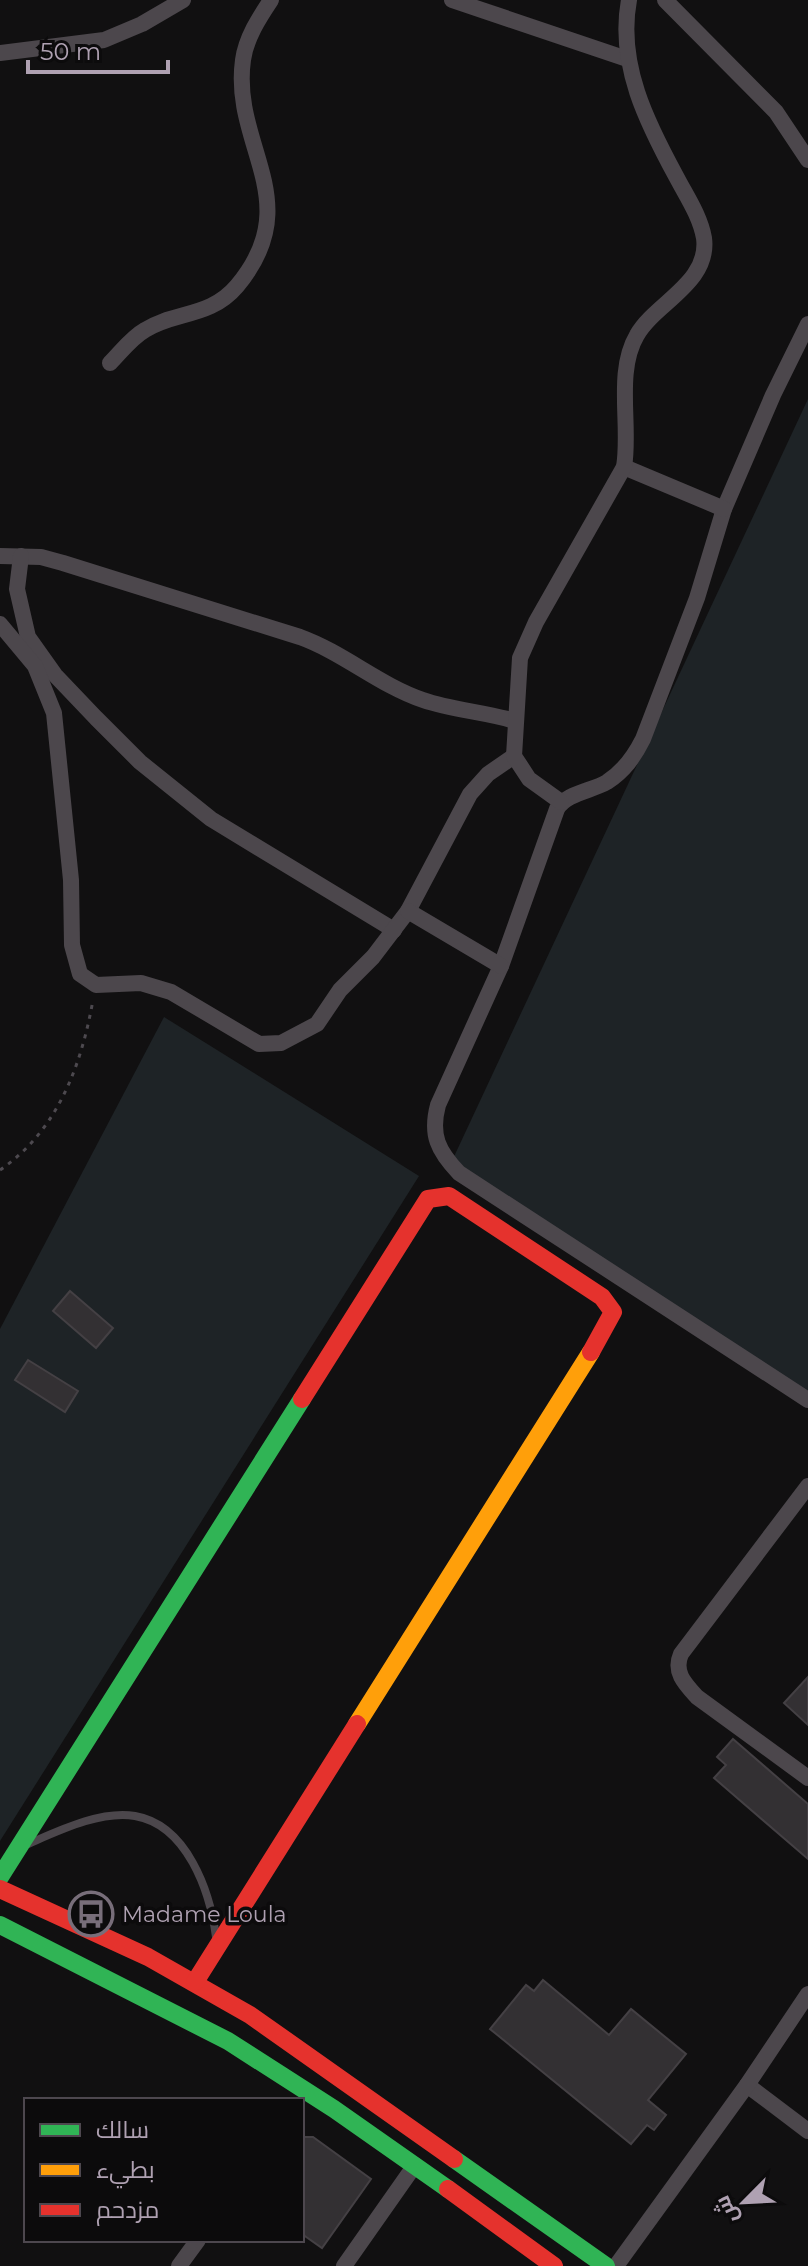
<svg xmlns="http://www.w3.org/2000/svg" width="808" height="2266" font-family="Montserrat,Cairo,sans-serif">
  <rect width="100%" height="100%" fill="#111011"/>
  <g fill="#1e2326">
    <path d="M808,399v996l-357,-232z"/>
    <path d="M164,1017l255,159 -419,665v-512z"/>
  </g>
  <g fill="#333033" stroke="#444044" stroke-width="2">
    <path d="M70,1291l43,37 -17,20 -43,-37z"/>
    <path d="M28,1360l50,31 -13,21 -50,-32z"/>
    <path d="M808,1677v48l-24,-22z"/>
    <path d="M733,1739l75,65v55l-94,-81 12,-13 -9,-8z"/>
    <path d="M543,1980l66,55 22,-26 55,45 -38,46 18,15 -12,15 -7,-5 -16,19 -141,-115 36,-44 8,6z"/>
    <path d="M302,2137h11l58,42 -49,69 -20,-14z"/>
  </g>
  <g fill="none" stroke-linecap="round" stroke-linejoin="round">
    <path stroke="#4d494f" stroke-width="3" stroke-dasharray="4 6" stroke-linecap="butt" d="M0,1170c57,-39 81,-103 93,-170"/>
    <path stroke="#4c474c" stroke-width="8" d="M28,1844c30,-13 73,-34 107,-28 52,9 75,75 81,121"/>
    <g stroke="#4c474c" stroke-width="16">
      <path d="M452,0l175,59"/>
      <path d="M665,0l111,112 32,48"/>
      <path d="M0,53l104,-13 38,-16 41,-24"/>
      <path d="M808,324l-35,71 -49,114 -27,89 -54,141c-9,18 -19,32 -36,43 -15,9 -41,11 -50,27l-56,157 -63,139c-8,30 0,46 21,68l349,227"/>
      <path d="M110,363c11,-11 21,-25 35,-33 30,-19 65,-12 92,-44 71,-85 -6,-140 6,-226 3,-22 16,-42 28,-60"/>
      <path d="M624,467l100,42"/>
      <path d="M0,556l41,1 22,6 237,74c44,16 79,48 123,63 29,10 62,12 92,21"/>
      <path d="M21,556l-4,33 11,48 27,38 41,43 44,44 71,57 183,111"/>
      <path d="M0,624l35,42 19,47 17,167 1,65 8,29 16,11 45,-2 30,9 88,52 22,-1 36,-19 23,-34 33,-33 35,-46 62,-117 18,-20 26,-18"/>
      <path d="M561,802l-32,-23 -15,-23 6,-98 16,-36 88,-155c7,-41 -9,-95 13,-132 18,-32 73,-52 67,-97 -4,-22 -17,-41 -27,-60 -30,-55 -60,-114 -48,-178"/>
      <path d="M408,911l93,55"/>
      <path d="M808,1486l-127,168c-8,18 4,30 16,43l111,81"/>
      <path d="M747,2085l61,46"/>
      <path d="M179,2266l19,-26"/>
      <path d="M344,2266l71,-101"/>
      <path d="M616,2266l131,-181 61,-91"/>
    </g>
    <g stroke="#30b455" stroke-width="18">
      <path d="M0,1877l302,-478"/>
      <path d="M0,1925l228,116 106,68 114,80"/>
      <path d="M454,2159l152,107"/>
    </g>
    <path stroke="#ff9f0a" stroke-width="18" d="M357,1724l234,-372"/>
    <g stroke="#e5322d" stroke-width="18">
      <path d="M302,1399l126,-200 21,-3 153,101 11,15 -22,40"/>
      <path d="M0,1889l148,68 102,58 204,144"/>
      <path d="M195,1982l162,-258"/>
      <path d="M448,2189l106,77"/>
    </g>
  </g>
  <defs>
    <g id="bus-ring" transform="scale(2.3)"><circle r="9.5" fill="#0c0b0c" stroke="#786e7a" stroke-width="1.5"/><path d="M-5-6H5V4H4V6H2V4H-2V6H-4V4H-5ZM-3.5-4V0h7V-4ZM-3.5 1.2v1.5H-2V1.2ZM2 1.2v1.5H3.5V1.2Z" fill="#786e7a"/></g>
  </defs>
  <g fill-rule="evenodd">
    <use href="#bus-ring" x="91" y="1914"/>
  </g>
  <g text-anchor="middle" dominant-baseline="central" stroke-width="7" stroke-linejoin="round" paint-order="stroke">
    <g font-size="22" fill="#afa1b2" stroke="#0c0b0c" text-anchor="start">
      <text x="122" y="1914">Madame Loula</text>
    </g>
  </g>
  <rect x="24" y="2098" width="280" height="144" fill="#0c0b0c" stroke="#4d474e" stroke-width="2"/>
  <rect x="40" y="2124" width="40" height="12" fill="#30b455" stroke="#4d474e" stroke-width="2"/>
  <text x="96" y="2138" font-size="24" fill="#afa1b2">سالك</text>
  <rect x="40" y="2164" width="40" height="12" fill="#ff9f0a" stroke="#4d474e" stroke-width="2"/>
  <text x="96" y="2178" font-size="24" fill="#afa1b2">بطيء</text>
  <rect x="40" y="2204" width="40" height="12" fill="#e5322d" stroke="#4d474e" stroke-width="2"/>
  <text x="96" y="2218" font-size="24" fill="#afa1b2">مزدحم</text>
  <g transform="translate(744 2202) rotate(246)" stroke="#0c0b0c" stroke-width="6" paint-order="stroke">
  <path d="M0-6L14 30L0 20L-14 30Z" fill="#afa1b2"/>
  <text y="-12" font-size="22" font-weight="bold" text-anchor="middle" fill="#afa1b2">ش</text>
  </g>
  <path d="M28 60v12h140v-12" fill="none" stroke="#afa1b2" stroke-width="4"/>
  <text x="40" y="60" font-size="24" fill="#afa1b2" stroke="#0c0b0c" stroke-width="6" paint-order="stroke">50 m</text>
</svg>
